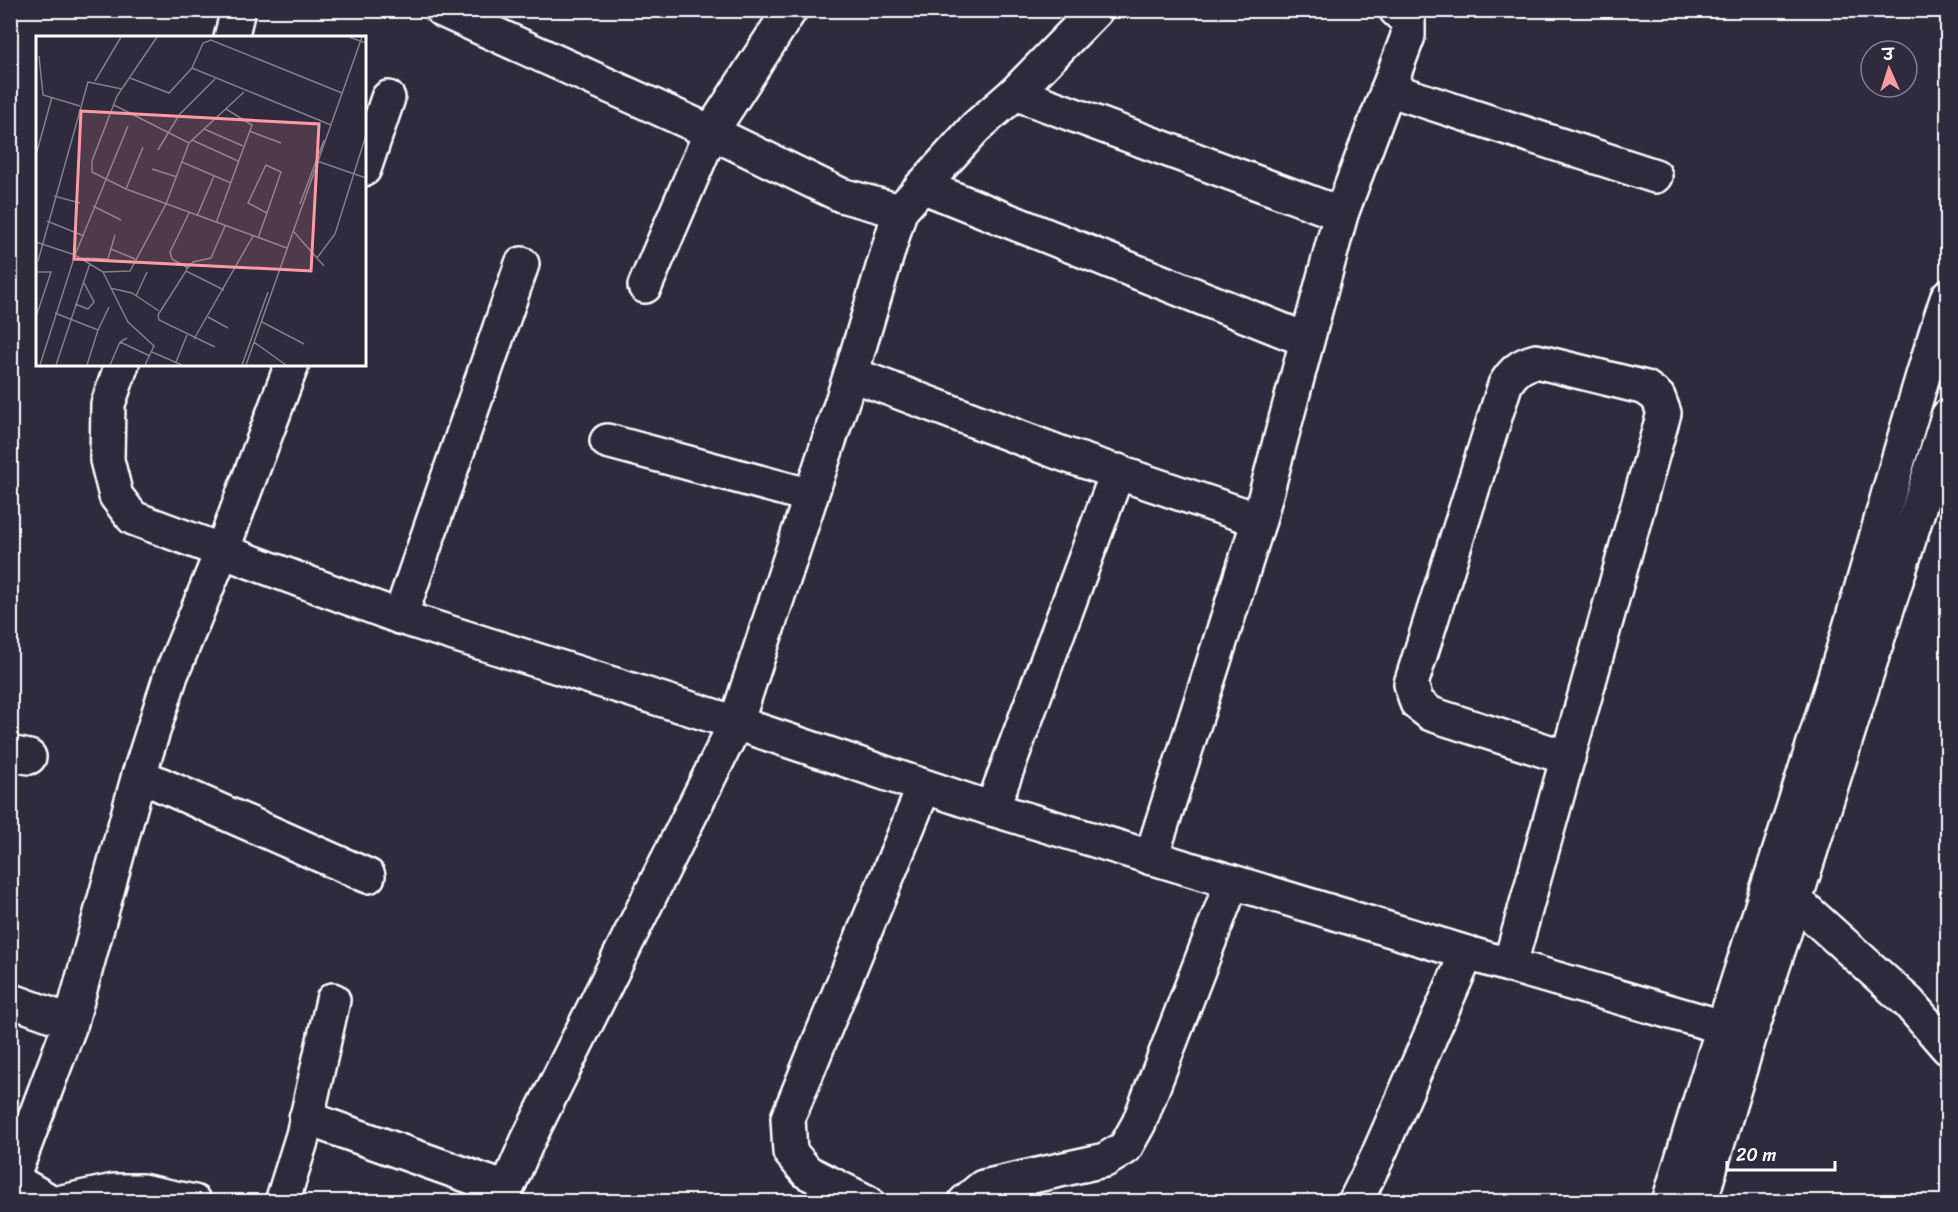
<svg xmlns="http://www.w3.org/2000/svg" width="1958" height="1212" font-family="Sriracha,'Playpen Sans Deva',sans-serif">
  <rect width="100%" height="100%" fill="#2f2a3d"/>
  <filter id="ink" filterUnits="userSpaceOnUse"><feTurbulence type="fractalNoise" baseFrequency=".0167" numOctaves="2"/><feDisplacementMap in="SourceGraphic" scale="12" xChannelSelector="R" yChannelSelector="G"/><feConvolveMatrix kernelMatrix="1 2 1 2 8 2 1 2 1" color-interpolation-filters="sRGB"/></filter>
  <g filter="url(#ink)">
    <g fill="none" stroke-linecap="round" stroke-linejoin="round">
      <g stroke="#fff" stroke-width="38">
        <g id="street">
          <path d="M442,10l269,122 130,63 59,16"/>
          <path d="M231,38l7,-28"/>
          <path d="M1388,89l267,87"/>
          <path d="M1015,93l326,121"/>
          <path d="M364,169l24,-71"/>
          <path d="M922,186l385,154"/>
          <path d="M645,286l66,-154 79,-122"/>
          <path d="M122,364l-14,40 -1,56 9,36 17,22 267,99 336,106 256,86 475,144 283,82"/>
          <path d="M851,374l212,80 196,66"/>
          <path d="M607,441l204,55"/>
          <path d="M400,617l122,-353"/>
          <path d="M10,753l19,4"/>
          <path d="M139,775l229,101"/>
          <path d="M992,809l126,-338"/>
          <path d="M1151,858l108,-338 82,-306 67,-178v-15l-12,-11"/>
          <path d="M1795,900l113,102 40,46"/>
          <path d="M1510,964l154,-551 -6,-16 -12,-9 -110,-27c-15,4 -23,10 -31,24l-94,299 6,19 14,11 137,44"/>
          <path d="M10,1000l61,22"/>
          <path d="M306,1118l200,71"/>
          <path d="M10,1178l41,24"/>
          <path d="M10,1184l61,-162 68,-247 32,-100 51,-124 70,-187"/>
          <path d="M62,1202l52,-11h28l52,11"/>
          <path d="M282,1202l21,-67 30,-135"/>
          <path d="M501,1202l27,-62 208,-417 115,-349 49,-163 76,-84 39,-34 81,-83"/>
          <path d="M867,1202l-60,-30 -17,-20 -2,-34 136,-331"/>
          <path d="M965,1202l18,-15 122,-27 20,-12 14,-25 93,-241"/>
          <path d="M1355,1202l21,-42 91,-207"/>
        </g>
      </g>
      <g stroke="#fff" stroke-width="38">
        <g id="secondary">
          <path d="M1669,1202c57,-190 121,-378 179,-568 34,-112 63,-227 100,-338"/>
          <path d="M1700,1202l50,-167 45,-135 153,-484"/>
        </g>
      </g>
      <use href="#street" stroke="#2f2a3d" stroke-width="33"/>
      <use href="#secondary" stroke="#2f2a3d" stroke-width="33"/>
    </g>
  </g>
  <g transform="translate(36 36)">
    <rect width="330" height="330" fill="#2f2a3d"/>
    <path fill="none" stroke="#827f8b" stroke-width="1.5" d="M121,1l-40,59 -25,65v11l34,17 161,59M313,1l17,6M3,20l4,39 37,11M156,32l139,57M94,42l39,15 23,-25 11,-25 8,-3 131,53M59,45l26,-44M78,69l75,38M168,93l39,17M213,95l32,12M156,104l46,21M122,114l21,-35 36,-36M0,119l16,-58M281,125l49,17M146,126l49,21M116,133l25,8M90,153l17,-42M18,160l26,7M264,168l24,-64M57,170l28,14M161,180l17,-40M11,185l37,15M180,187l36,-98 -26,-16M258,196l30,34M222,202l9,-25 14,-41 -15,-7 -18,38 19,10M0,206l39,13 28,17 27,-1 36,-67 23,-61 55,-51M75,213l24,10M44,222l28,1 7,-24M281,222l18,-24 31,-99M2,225l50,-179 34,7M152,232l-16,-9 -2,-7 19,-39M150,234l7,-8 18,-4 14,-32M0,236h15l-15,45M67,236l25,50 26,24 -9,19M74,252l22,5 27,18M100,260l11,-24M39,268l13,5 6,-7 -11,-21M19,277l43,17 -11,35M172,281l20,11M226,286l42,22M62,294l11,-23M158,303l59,-103M84,306l30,14M218,306l32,23M179,311l-56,-27 -1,-5 28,-44 38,19M116,316l30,13M140,326l11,-27M4,329l35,-110 53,-129M20,329l34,-102M74,329l10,-23 7,-4M206,329l26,-73M210,329l116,-328"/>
    <path fill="#ff9aa2" fill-opacity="0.15" stroke="#ff9aa2" stroke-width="3" d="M45,75l238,13 -8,147 -237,-12z"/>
    <rect width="330" height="330" fill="none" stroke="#fff" stroke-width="3"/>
  </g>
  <rect width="1958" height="1212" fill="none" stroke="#2f2a3d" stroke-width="36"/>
  <rect x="18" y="18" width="1922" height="1176" fill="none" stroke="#fff" stroke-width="2" filter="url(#ink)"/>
  <g transform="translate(1889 69) rotate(357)"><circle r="28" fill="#2f2a3d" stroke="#827f8b" stroke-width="1.5"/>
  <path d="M0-4.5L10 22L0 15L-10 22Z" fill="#ff9aa2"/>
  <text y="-9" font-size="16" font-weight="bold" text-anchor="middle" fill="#ffffff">उ</text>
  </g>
  <path d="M1727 1161v9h108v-9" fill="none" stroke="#ffffff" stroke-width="3"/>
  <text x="1736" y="1161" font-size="18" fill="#ffffff" stroke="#2f2a3d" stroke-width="4.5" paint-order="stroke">20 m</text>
</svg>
